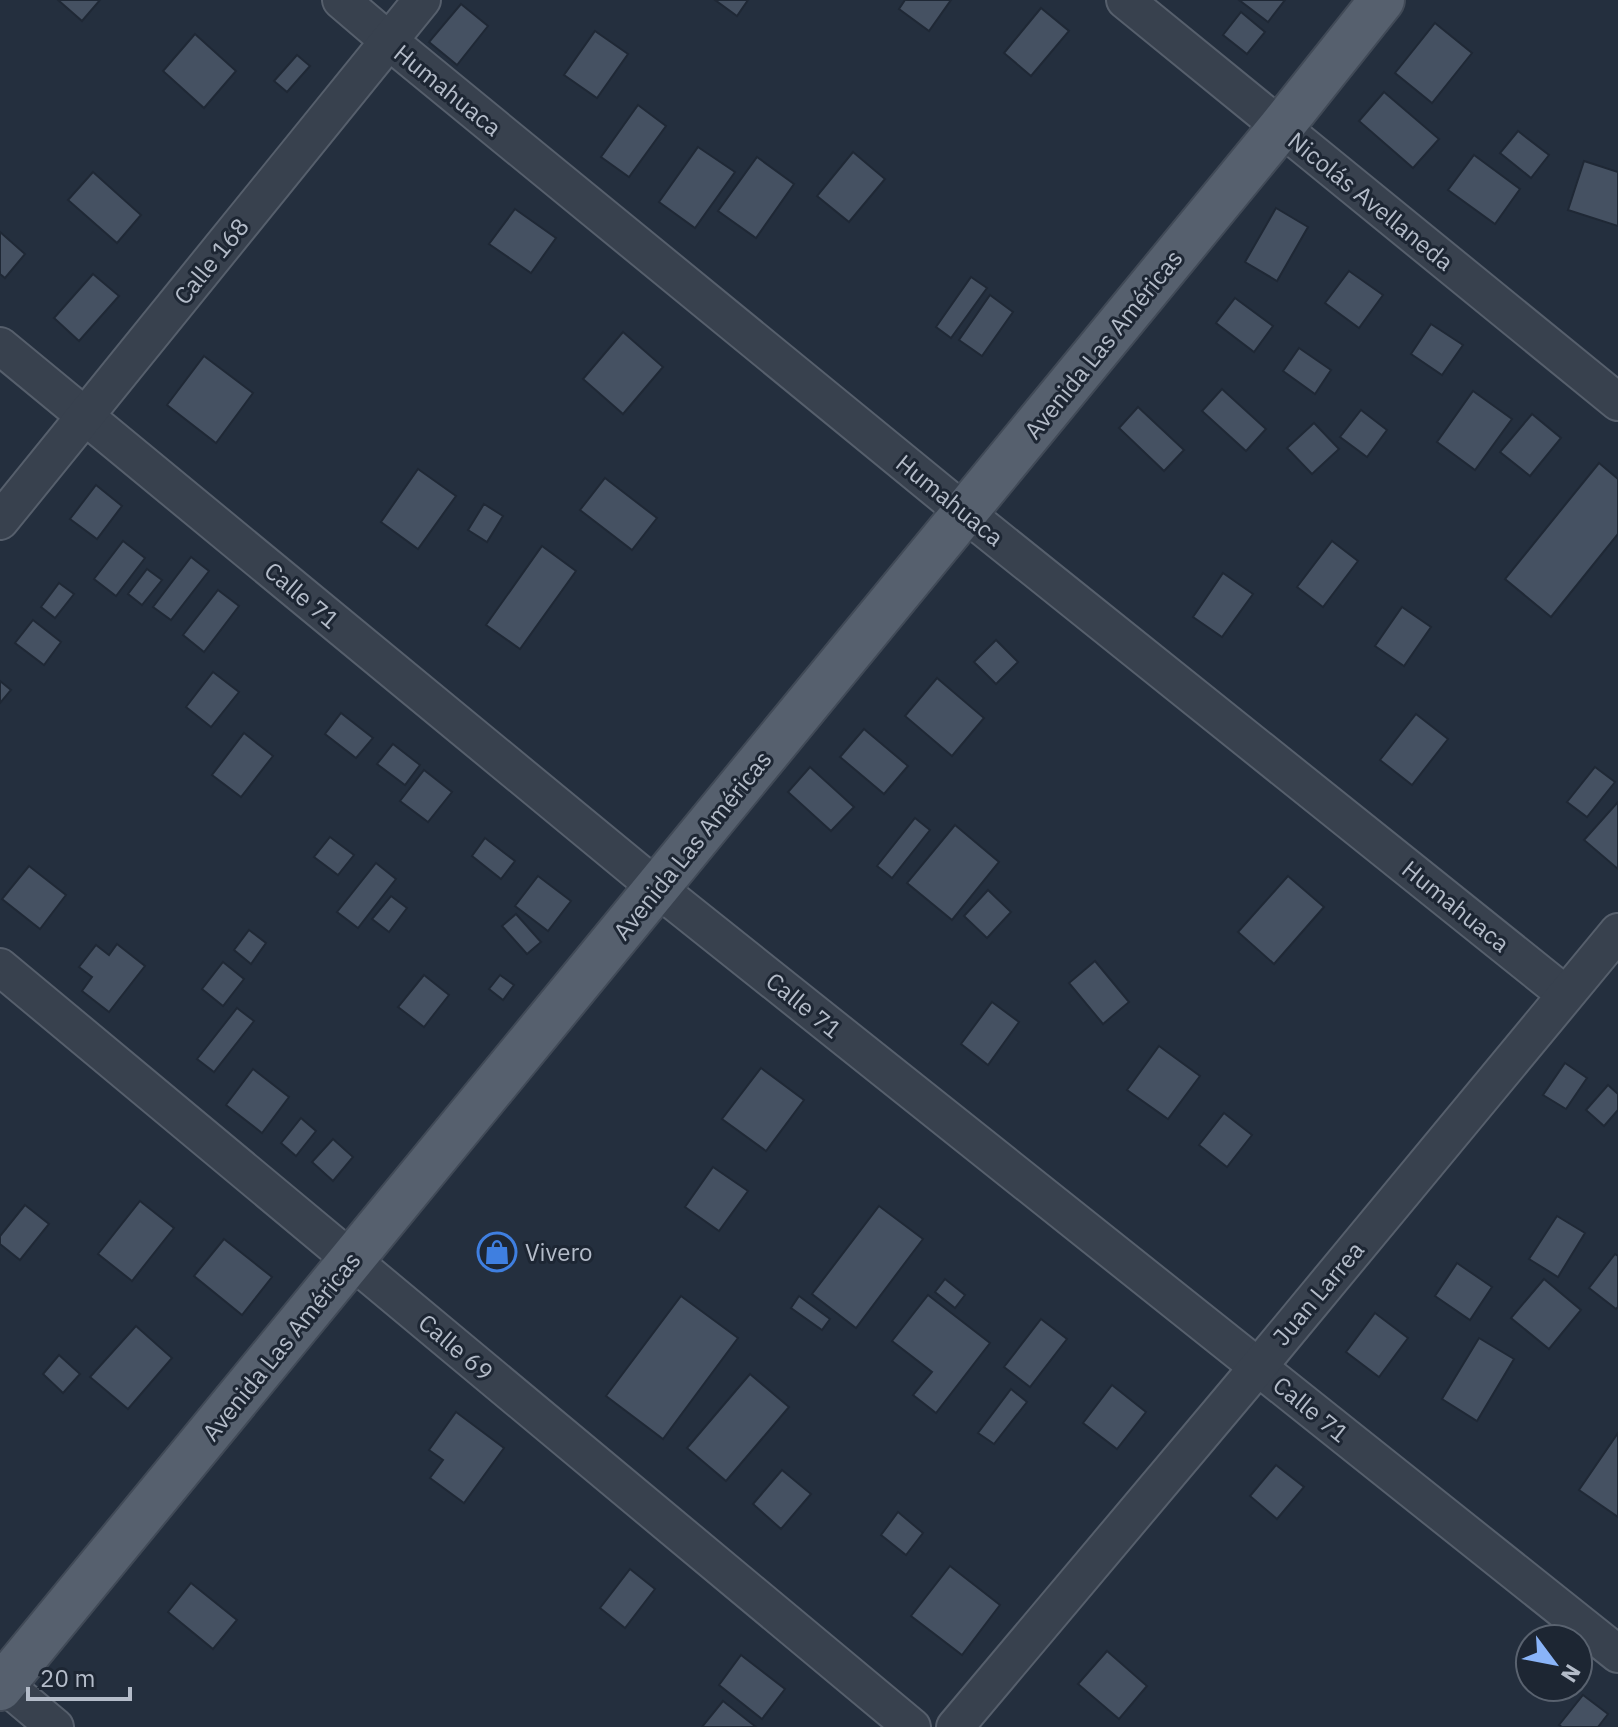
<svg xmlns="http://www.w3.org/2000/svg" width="1618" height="1727" font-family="'IBM Plex Sans',sans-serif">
  <rect width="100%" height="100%" fill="#242f3e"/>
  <g fill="#455162" stroke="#1f2835" stroke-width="2">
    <path d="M58,0h42l-18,21z"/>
    <path d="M715,0h33l-11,16z"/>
    <path d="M905,0h46l-22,31 -30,-22z"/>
    <path d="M1239,0h46l-17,22z"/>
    <path d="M461,4l27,22 -31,39 -28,-23z"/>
    <path d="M1041,8l28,23 -38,45 -27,-23z"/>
    <path d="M1241,12l24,20 -18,22 -24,-19z"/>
    <path d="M1435,23l37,30 -40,50 -37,-30z"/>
    <path d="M595,31l33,23 -31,44 -33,-23z"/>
    <path d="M195,34l41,37 -32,37 -41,-37z"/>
    <path d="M297,55l13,11 -23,26 -13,-11z"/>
    <path d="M1384,92l55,47 -26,29 -54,-47z"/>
    <path d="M638,105l28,21 -37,51 -28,-20z"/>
    <path d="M1518,131l31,24 -18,23 -31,-25z"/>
    <path d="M698,147l37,25 -40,56 -36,-26z"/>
    <path d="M853,152l32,27 -36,43 -32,-26z"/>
    <path d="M1474,155l46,34 -25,35 -47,-34z"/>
    <path d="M757,157l37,27 -38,54 -38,-27z"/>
    <path d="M1584,161l34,11v54l-50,-16z"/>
    <path d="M93,172l48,43 -24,28 -49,-43z"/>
    <path d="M1276,208l32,19 -31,54 -32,-19z"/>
    <path d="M515,209l41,29 -25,35 -42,-29z"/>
    <path d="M0,232l25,22 -20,24 -5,-4z"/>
    <path d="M1349,271l34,24 -24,33 -34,-25z"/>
    <path d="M93,274l26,22 -40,45 -25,-23z"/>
    <path d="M971,277l16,11 -36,50 -15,-11z"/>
    <path d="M990,295l23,17 -31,44 -23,-16z"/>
    <path d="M1235,298l38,28 -19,26 -38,-29z"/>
    <path d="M1431,324l32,21 -21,30 -31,-21z"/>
    <path d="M623,332l40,35 -40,47 -40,-35z"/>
    <path d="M1299,348l32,22 -16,24 -32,-23z"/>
    <path d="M204,356l49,37 -37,50 -49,-38z"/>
    <path d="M1222,389l44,40 -20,22 -44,-40z"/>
    <path d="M1473,391l39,28 -37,51 -38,-28z"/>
    <path d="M1138,407l46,43 -20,21 -45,-43z"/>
    <path d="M1361,410l26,20 -20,27 -27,-20z"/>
    <path d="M1532,414l29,24 -31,38 -30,-24z"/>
    <path d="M1314,423l25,26 -27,25 -25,-26z"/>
    <path d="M1599,463l19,16v55l-67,83 -46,-38z"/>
    <path d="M418,469l38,27 -38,53 -37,-27z"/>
    <path d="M605,478l52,40 -25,32 -52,-40z"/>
    <path d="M96,485l26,21 -25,33 -27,-20z"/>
    <path d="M484,504l19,12 -16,26 -19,-12z"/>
    <path d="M123,541l22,17 -29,38 -22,-17z"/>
    <path d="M1332,541l26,20 -35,46 -26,-20z"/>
    <path d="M542,546l34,25 -56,78 -34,-24z"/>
    <path d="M191,557l18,14 -38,49 -18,-13z"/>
    <path d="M147,569l15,11 -20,25 -14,-11z"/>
    <path d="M1223,573l30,21 -31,43 -29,-20z"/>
    <path d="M59,583l15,11 -19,24 -14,-11z"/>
    <path d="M218,590l21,16 -35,46 -21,-17z"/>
    <path d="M1402,607l29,20 -27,39 -29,-20z"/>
    <path d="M33,620l28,22 -17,23 -29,-22z"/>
    <path d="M996,640l22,22 -22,22 -22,-22z"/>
    <path d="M213,672l26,20 -28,35 -25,-20z"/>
    <path d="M937,678l47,40 -32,38 -47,-40z"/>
    <path d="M0,681l11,9 -11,13z"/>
    <path d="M341,713l32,25 -17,20 -31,-24z"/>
    <path d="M1416,714l32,25 -36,46 -32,-25z"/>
    <path d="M864,729l44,37 -24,28 -44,-37z"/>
    <path d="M244,733l29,23 -32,41 -29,-22z"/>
    <path d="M393,744l27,21 -15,20 -28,-21z"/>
    <path d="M810,767l44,40 -23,24 -43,-39z"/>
    <path d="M1595,767l20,15 -28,35 -20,-15z"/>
    <path d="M424,770l28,22 -24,30 -28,-21z"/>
    <path d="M1618,802v67l-34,-29z"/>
    <path d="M915,818l15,12 -38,48 -15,-12z"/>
    <path d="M955,825l44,37 -47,58 -45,-37z"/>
    <path d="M330,837l24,18 -16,20 -24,-18z"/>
    <path d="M485,838l30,23 -14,18 -29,-23z"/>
    <path d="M376,863l20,16 -38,49 -21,-16z"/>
    <path d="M29,866l37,29 -26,34 -38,-30z"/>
    <path d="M538,876l33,25 -23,30 -33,-25z"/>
    <path d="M1288,876l36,31 -50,57 -36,-32z"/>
    <path d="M988,890l23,22 -24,26 -23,-22z"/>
    <path d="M391,896l16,12 -18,24 -17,-13z"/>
    <path d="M516,914l25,28 -14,12 -25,-28z"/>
    <path d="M249,930l17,13 -15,21 -17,-14z"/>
    <path d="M117,944l28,22 -36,46 -27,-21 10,-14 -13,-10 17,-22 13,10z"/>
    <path d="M1095,961l34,41 -26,22 -34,-41z"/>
    <path d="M223,962l21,17 -21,27 -21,-17z"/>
    <path d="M424,975l25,20 -25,32 -26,-20z"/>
    <path d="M500,975l14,10 -11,15 -14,-11z"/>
    <path d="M992,1002l27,20 -31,43 -27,-21z"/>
    <path d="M237,1008l17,13 -40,51 -17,-13z"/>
    <path d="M1159,1046l41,30 -32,43 -41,-29z"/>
    <path d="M1565,1063l22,15 -21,31 -23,-14z"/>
    <path d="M761,1068l43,32 -38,51 -44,-32z"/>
    <path d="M253,1069l36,28 -27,36 -36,-28z"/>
    <path d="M1608,1085l10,9v16l-14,16 -18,-16z"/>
    <path d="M1224,1113l28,22 -25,32 -28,-22z"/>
    <path d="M301,1118l15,13 -20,25 -15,-13z"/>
    <path d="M333,1139l20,18 -20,24 -21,-19z"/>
    <path d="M713,1167l35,24 -29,40 -34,-24z"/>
    <path d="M140,1201l34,27 -42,53 -34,-27z"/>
    <path d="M25,1205l24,19 -29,36 -20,-16v-8z"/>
    <path d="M879,1206l44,33 -67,89 -44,-34z"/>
    <path d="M1557,1216l28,17 -27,44 -29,-18z"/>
    <path d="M224,1239l48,38 -30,38 -48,-39z"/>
    <path d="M1615,1254l3,2v51l-2,2 -27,-21z"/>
    <path d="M1457,1263l35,24 -22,33 -35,-24z"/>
    <path d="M945,1279l20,16 -10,13 -20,-16z"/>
    <path d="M1544,1279l37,31 -32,39 -38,-31z"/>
    <path d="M928,1295l62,48 -54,70 -23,-18 19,-23 -40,-31z"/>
    <path d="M681,1296l57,42 -75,101 -57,-43z"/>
    <path d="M799,1296l31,23 -8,11 -31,-22z"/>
    <path d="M1375,1313l33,25 -29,39 -33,-25z"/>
    <path d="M1041,1319l26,20 -37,48 -26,-20z"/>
    <path d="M136,1326l36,32 -44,51 -38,-32z"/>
    <path d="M1479,1338l35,21 -37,62 -35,-22z"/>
    <path d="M59,1355l21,19 -17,19 -20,-19z"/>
    <path d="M750,1374l39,33 -63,74 -39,-33z"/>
    <path d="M1112,1385l34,27 -29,37 -34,-26z"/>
    <path d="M1011,1389l16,13 -33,42 -16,-11z"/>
    <path d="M456,1412l48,36 -40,55 -34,-25 13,-18 -14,-10z"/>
    <path d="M1618,1433v84l-39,-27z"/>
    <path d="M1276,1465l28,22 -27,32 -27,-23z"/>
    <path d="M782,1470l29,24 -30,35 -28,-25z"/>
    <path d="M898,1512l25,21 -17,22 -25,-20z"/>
    <path d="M950,1566l50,39 -38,50 -51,-39z"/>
    <path d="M630,1569l25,20 -30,39 -25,-20z"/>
    <path d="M191,1583l46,37 -24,29 -45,-37z"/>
    <path d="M1107,1651l40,35 -28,33 -41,-35z"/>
    <path d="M741,1655l44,34 -23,30 -43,-34z"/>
    <path d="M1583,1695l25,19 -10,13h-36l-3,-2z"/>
    <path d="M723,1701l33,26h-54z"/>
  </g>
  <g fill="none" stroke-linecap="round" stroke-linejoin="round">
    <g stroke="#565f6c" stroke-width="40">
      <g id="minor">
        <path d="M341,0l48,41 575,471 601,482"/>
        <path d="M1125,0l493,402"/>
        <path d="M0,346l656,541 962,767"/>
        <path d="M0,521l422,-521"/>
        <path d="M0,967l912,760"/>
        <path d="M0,1681l55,46"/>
        <path d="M955,1727l303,-360 360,-435"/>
      </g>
    </g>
    <g stroke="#414a57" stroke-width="48">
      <path id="major" d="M0,1688l1281,-1561 101,-127"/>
    </g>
    <use href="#minor" stroke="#38414e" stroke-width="36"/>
    <use href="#major" stroke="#56606e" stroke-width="44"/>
  </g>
  <defs>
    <g id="shop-ring" transform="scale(2)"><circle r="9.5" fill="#1d2633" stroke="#3f7fe0" stroke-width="1.5"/><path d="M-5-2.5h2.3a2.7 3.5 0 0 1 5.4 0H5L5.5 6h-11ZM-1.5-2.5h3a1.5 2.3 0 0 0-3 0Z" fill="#3f7fe0"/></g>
  </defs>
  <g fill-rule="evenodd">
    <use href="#shop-ring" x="497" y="1252"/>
  </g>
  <g text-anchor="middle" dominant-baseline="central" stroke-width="6" stroke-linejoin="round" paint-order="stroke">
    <g font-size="24" fill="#b4bcc9" stroke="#1d2633">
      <text transform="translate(448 90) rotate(39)">Humahuaca</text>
      <text transform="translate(1371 201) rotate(39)">Nicolás Avellaneda</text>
      <text transform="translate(211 261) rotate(-51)">Calle 168</text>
      <text transform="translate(1103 344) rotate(-51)">Avenida Las Américas</text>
      <text transform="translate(950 500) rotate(39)">Humahuaca</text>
      <text transform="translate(302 595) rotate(40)">Calle 71</text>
      <text transform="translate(692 845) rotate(-51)">Avenida Las Américas</text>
      <text transform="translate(1456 906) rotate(39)">Humahuaca</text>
      <text transform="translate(804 1005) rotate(39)">Calle 71</text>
      <text transform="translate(1318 1293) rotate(-50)">Juan Larrea</text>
      <text transform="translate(281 1346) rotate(-51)">Avenida Las Américas</text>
      <text transform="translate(456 1347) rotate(40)">Calle 69</text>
      <text transform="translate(1311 1409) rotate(39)">Calle 71</text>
    </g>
    <g font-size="24" fill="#b4bcc9" stroke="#1d2633" text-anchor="start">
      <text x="525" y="1252">Vivero</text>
    </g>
  </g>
  <g transform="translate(1554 1663) rotate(122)"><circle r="38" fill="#1d2633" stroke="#59626f" stroke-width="2"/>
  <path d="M0-6L14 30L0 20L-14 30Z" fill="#8ab4f8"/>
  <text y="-12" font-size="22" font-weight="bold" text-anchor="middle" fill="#b4bcc9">N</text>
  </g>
  <path d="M28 1687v12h102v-12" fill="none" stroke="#b4bcc9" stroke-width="4"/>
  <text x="40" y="1687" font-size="24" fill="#b4bcc9" stroke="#1d2633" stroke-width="6" paint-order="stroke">20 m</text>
</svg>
